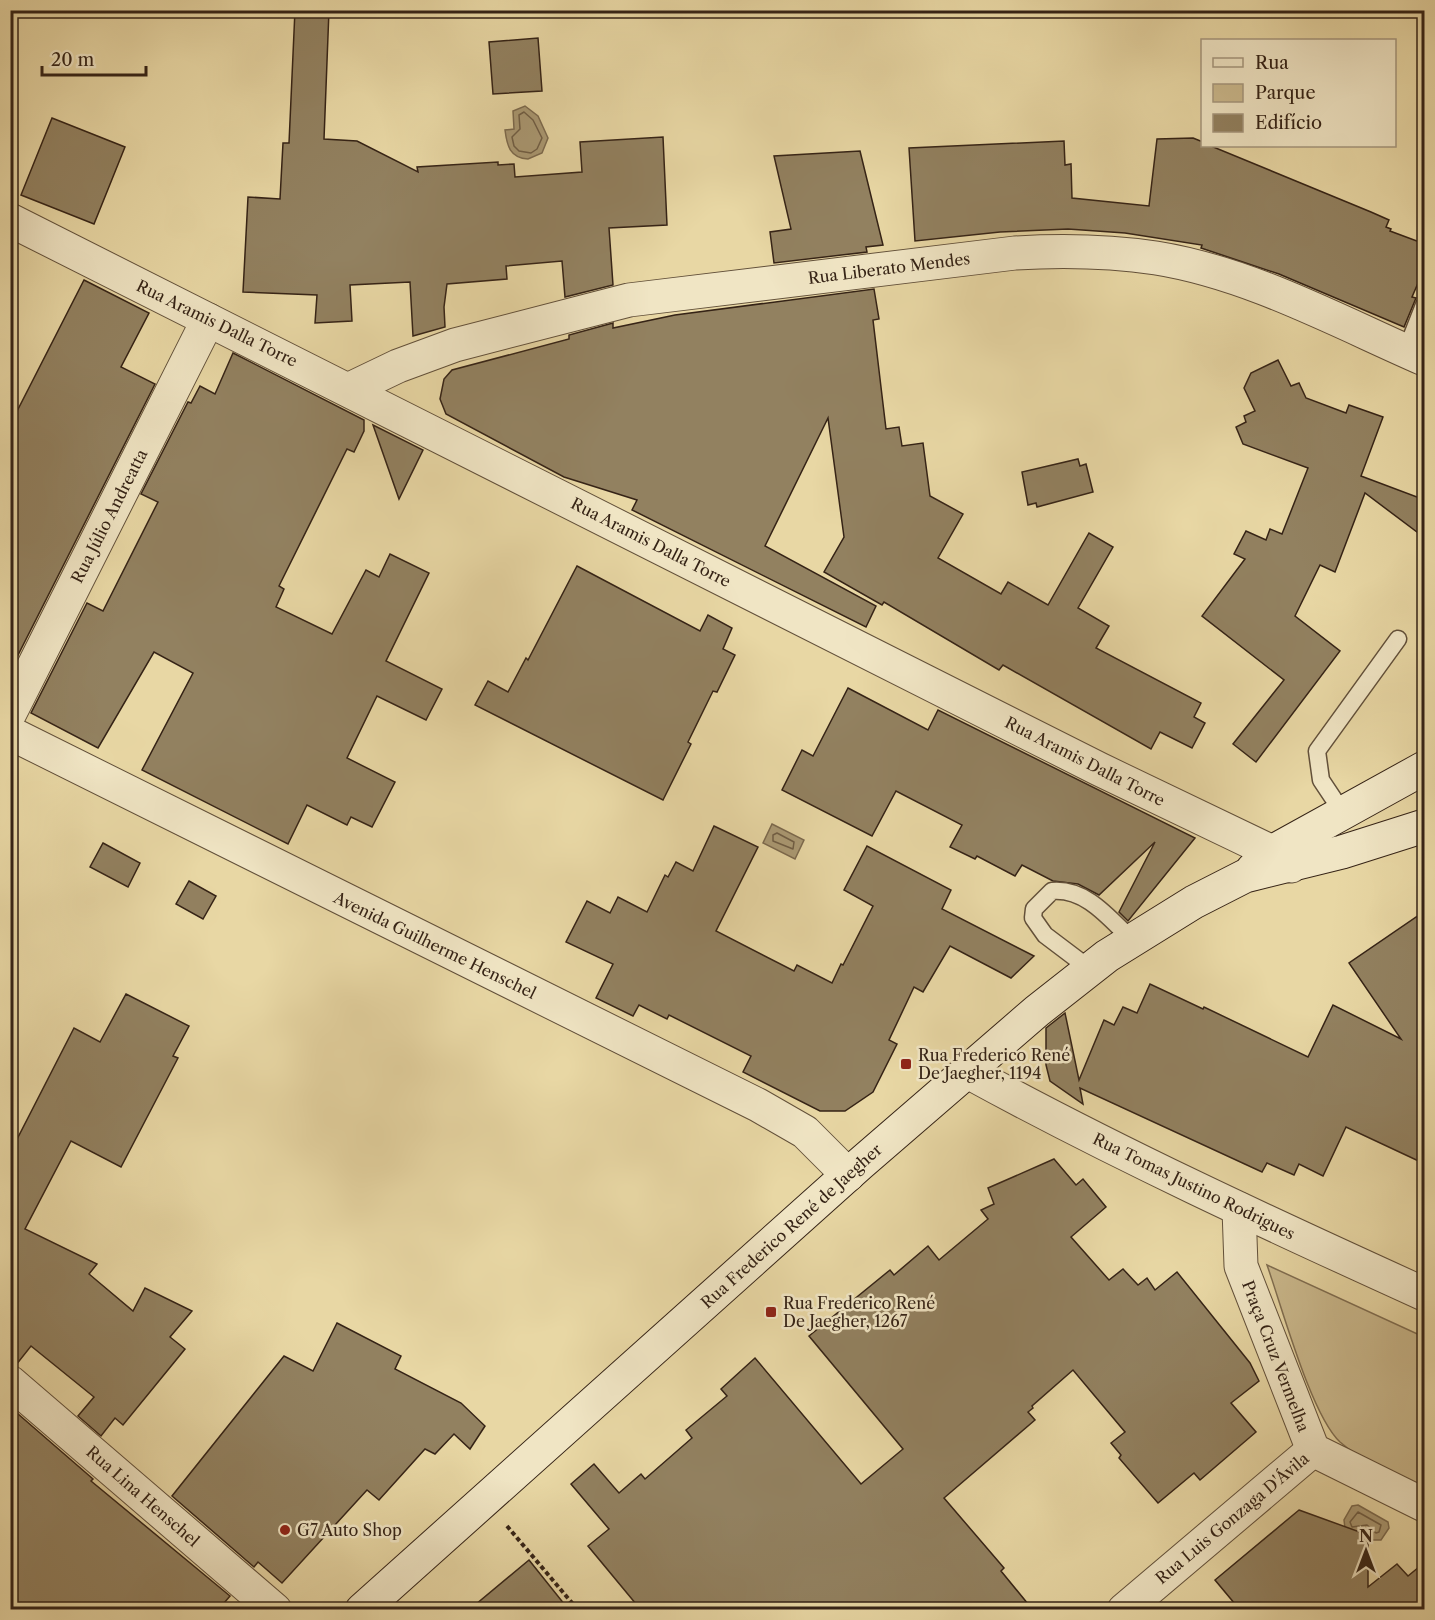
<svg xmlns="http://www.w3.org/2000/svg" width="1435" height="1620" font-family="'Libre Caslon Text',serif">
  <rect width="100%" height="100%" fill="#e8d7a4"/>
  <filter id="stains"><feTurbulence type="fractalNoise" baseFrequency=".00333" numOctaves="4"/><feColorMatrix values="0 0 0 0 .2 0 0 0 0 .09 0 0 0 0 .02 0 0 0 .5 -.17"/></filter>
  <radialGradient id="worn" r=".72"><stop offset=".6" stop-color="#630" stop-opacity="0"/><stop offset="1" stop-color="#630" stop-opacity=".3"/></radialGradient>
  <path fill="#cab88c" stroke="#806e51" stroke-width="1.5" d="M1267,1265l157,72v151c-28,-13 -60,-25 -84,-46 -29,-27 -58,-135 -73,-177z"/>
  <g fill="#ab9a74" stroke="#7c6a4e" stroke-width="1.5">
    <path d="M525,106l13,10 10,22 -6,15 -14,6c-18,-1 -21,-13 -23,-29l9,-1 -1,-18z"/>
    <path d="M772,824l32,16 -9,19 -32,-16z"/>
    <path d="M1358,1505l30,17 1,6 -8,12h-8l-7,-9 -9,2 -12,-5 -1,-8 8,-14z"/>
  </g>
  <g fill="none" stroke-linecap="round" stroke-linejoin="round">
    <g stroke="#705e45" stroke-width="1.5">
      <path d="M524,112l9,8 9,18 -5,11 -6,4 -12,-2 -5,-5 -2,-9 8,-8 -1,-14z"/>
      <path d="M777,833l17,9 -1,7 -20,-8v-6z"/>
      <path d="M1358,1512l23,13 -2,7 -3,1 -9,-8 -15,2 -2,-5z"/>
    </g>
  </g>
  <g fill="#928160" stroke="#352316" stroke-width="1.5">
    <path d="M295,10h34l-5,129 33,2 61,31 -1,-5 81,-5v3l16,-1 1,13 67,-5 -2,-30 83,-5 4,88 -58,3 4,57 -48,12 -3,-36 -56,5 1,13 -60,5 -3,23 1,20 -32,9 -3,-54 -60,3 2,36 -37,2 2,-28 -74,-3 5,-95 32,2 3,-56h6z"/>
    <path d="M538,38l4,53 -49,3 -4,-52z"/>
    <path d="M52,118l73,29 -31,77 -73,-29z"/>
    <path d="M1193,138l10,4v4h8l160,66 18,8 -3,7 5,2 -1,2 35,13v23l-13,30 4,1 -12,29 -125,-53 -78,-26 1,-3 -77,-12 -57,-4 -68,3 -85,9 -6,-93 155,-7 1,24 6,-1 1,34 77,8 8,-67z"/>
    <path d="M860,151l23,94 -17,2 1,5 -93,11 -4,-31 21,-3 -17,-73z"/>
    <path d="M84,280l65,33 -28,54 34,17 -139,275 -6,-3v-231z"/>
    <path d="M874,289l5,30 -6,1 13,109 13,-2 3,19 21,-3 7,53 33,18 -25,44 63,36 7,-12 40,23 41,-72 24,14 -35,61 31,18 -13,22 105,55 -7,14 11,6 -13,25 -32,-16 -9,17 -148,-84 -4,5 -115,-68 -2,3 -58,-33 20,-35 -16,-119 -63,128 111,60 -10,21 -234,-117 5,-10 -73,-23 -118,-63 -6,-15 4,-20 8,-9 117,-31v-4l44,-12v5l62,-13z"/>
    <path d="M233,353l131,67v11l-10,21 -7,-3 -68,137 5,3 -8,18 56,27 34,-64 13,7 11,-23 39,19 -43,88 56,28 -16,31 -49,-24 -30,62 48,24 -23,45 -21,-10 -4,8 -40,-20 -19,39 -146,-74 51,-97 -39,-21 -56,96 -67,-35 56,-110 16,8 55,-109 -17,-8 47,-92 3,1 9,-17 15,8z"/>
    <path d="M1278,360l13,26 8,-3 7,15 40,15 3,-8 34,12 -22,59 64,24v38l-60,-45 -30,79 -15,-7 -25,51 45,35 -84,111 -23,-18 51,-64 -82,-64 43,-57 -11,-5 12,-23 20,9 4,-11 12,5 26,-66 -65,-24 -7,-17 10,-5 -2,-6 11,-5 -11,-23 7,-15z"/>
    <path d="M373,425l50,25 -24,49z"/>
    <path d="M1078,459l2,7 6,-2 7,28 -56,15 -1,-4 -8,2 -6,-33z"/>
    <path d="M577,566l123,65 8,-16 24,13 -9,21 12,6 -18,37 -4,-1 -25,51 3,2 -28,56 -188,-95 13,-24 20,11 18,-34 2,2z"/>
    <path d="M848,688l80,42 10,-20 257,128 -67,83 -9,-9 36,-70 -56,53 -21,-11 -25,-3 -31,-16 -7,11 -38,-20 -2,3 -25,-12 12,-22 -66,-34 -24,45 -90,-46 20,-40 11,6z"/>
    <path d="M714,826l44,21 -42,84 78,40 3,-6 35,18 9,-19 2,1 30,-59 -29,-16 23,-44 84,44 -9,19 92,47 -23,22 -61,-32 -27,46 -9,-5 -25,53 8,4 -24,48 -28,19h-25l-77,-39 8,-16 -82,-41 -2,4 -28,-14 -6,11 -37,-18 17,-34 -47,-22 21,-41 23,12 8,-16 29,15 18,-37 3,2 8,-15 17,9z"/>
    <path d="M103,843l37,20 -12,24 -38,-20z"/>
    <path d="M189,881l27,15 -13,23 -27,-15z"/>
    <path d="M1425,911v253l-79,-37 -23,49 -24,-12 -5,11 -27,-12 -5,9 -182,-84 3,16 -33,-23 -4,-16v-37l19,-15 14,67 25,-60 10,5 9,-18 14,6 13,-29 53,25 1,-2 104,50 25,-52 68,34 -52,-76z"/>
    <path d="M126,994l63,32 -16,30 5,2 -57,109 -50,-26 -46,88 72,35 -8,10 44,37 12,-23 47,23 -22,26 15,12 -62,76 -8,-7 -14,18 -23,-20 16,-19 -63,-51 -15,19 -6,-1v-211l64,-125 26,14z"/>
    <path d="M1054,1159l22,26 7,-6 23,28 -35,30 38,43 14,-11 15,16 9,-7 8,12 22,-18 73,91 9,18 -28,22 25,29 -56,48 -6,-7 -36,30 -39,-45 2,-3 -10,-12 14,-11 -52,-62 -41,36 1,2 -5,4 7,8 -91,78 60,70 -3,3 32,39h-392l-53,-64 21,-17 -38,-45 23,-20 25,29 22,-19 4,5 47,-41 -6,-8 41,-34 -6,-7 34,-31 106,126 42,-35 -94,-113 81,-66 4,5 34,-29 11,14 49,-41 -7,-9 13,-6 -6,-16z"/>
    <path d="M337,1323l64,33 -6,13 66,34 24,23 -15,23 -16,-15 -19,20 -10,-5 -46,51 -12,-10 -85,93 -24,-21 -4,5 -82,-71 112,-140 29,15z"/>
    <path d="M10,1407l83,72 -2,2 139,115 -12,14h-208z"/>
    <path d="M1299,1510l69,25v52l29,-23 11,12 17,-14v48h-185l-25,-30z"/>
    <path d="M529,1560l40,50h-100z"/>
  </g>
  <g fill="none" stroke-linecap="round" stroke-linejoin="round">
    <g stroke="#62503a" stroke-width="19">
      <g id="lane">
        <path d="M1406,351l18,-46"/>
        <path d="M1343,813l-22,-33 -4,-29 81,-112"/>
        <path d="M1090,969l-45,-34 -12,-17 1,-9 18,-18c34,-3 57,27 80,49"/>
      </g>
    </g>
    <g stroke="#62503a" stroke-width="35">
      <g id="street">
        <path d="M10,220l1089,549 173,83 19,14"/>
        <path d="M350,389l48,-23 57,-21 174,-45 386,-47c48,-3 94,-2 141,5 94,15 183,64 268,101"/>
        <path d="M10,713l198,-393"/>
        <path d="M10,733l748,372 47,27 43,43"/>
        <path d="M968,1072c148,81 302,152 456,222"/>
        <path d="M1239,1209l2,57 72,184 111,55"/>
        <path d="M10,1382l265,228"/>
        <path d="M1124,1610l189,-160"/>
      </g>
    </g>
    <g stroke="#352316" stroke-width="35">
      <g id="secondary">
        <path d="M1253,869l19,-17 152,-84"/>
        <path d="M362,1610l498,-446 177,-153 70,-55 87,-54 51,-26 97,-24 82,-26"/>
      </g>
    </g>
    <path stroke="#352316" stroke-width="4" stroke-dasharray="4.5 3" stroke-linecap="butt" d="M507,1526l71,84"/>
    <use href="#lane" stroke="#f0e5c4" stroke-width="16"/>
    <use href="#street" stroke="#f0e5c4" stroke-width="33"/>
    <use href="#secondary" stroke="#f0e5c4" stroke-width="33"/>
  </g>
  <g fill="#8f2418" stroke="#f0e5c4" stroke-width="2">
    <rect x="900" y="1058" width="12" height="12" rx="3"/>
    <rect x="765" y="1306" width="12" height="12" rx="3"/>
    <circle cx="285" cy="1530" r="6"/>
  </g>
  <g text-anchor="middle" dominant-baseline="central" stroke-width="5" stroke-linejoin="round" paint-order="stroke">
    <g font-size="16" fill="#352316" stroke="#f0e5c4">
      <text transform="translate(889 268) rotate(-7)">Rua Liberato Mendes</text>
      <text transform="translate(217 323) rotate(26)">Rua Aramis Dalla Torre</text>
      <text transform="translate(109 516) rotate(-63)">Rua Júlio Andreatta</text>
      <text transform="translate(651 542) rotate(27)">Rua Aramis Dalla Torre</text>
      <text transform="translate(1085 761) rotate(27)">Rua Aramis Dalla Torre</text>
      <text transform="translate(435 945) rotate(26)">Avenida Guilherme Henschel</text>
      <text transform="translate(1194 1186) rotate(26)">Rua Tomas Justino Rodrigues</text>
      <text transform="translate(791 1226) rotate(-42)">Rua Frederico René de Jaegher</text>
      <text transform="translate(1276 1356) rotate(69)">Praça Cruz Vermelha</text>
      <text transform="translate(143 1496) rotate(41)">Rua Lina Henschel</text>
      <text transform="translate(1232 1518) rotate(-40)">Rua Luis Gonzaga D'Ávila</text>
    </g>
    <g font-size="16" fill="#352316" stroke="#f0e5c4" text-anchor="start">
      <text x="918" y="1055">Rua Frederico René<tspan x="918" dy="18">De Jaegher, 1194</tspan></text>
      <text x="783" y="1303">Rua Frederico René<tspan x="783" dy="18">De Jaegher, 1267</tspan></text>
      <text x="297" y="1530">G7 Auto Shop</text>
    </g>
  </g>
  <rect width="1435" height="1620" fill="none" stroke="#e8d7a4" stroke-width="36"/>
  <rect x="12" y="12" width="1411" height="1596" fill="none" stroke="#352316" stroke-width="3"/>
  <rect x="18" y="18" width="1399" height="1584" fill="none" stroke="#352316" stroke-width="1.5"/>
  <rect x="1201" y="39" width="195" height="108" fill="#f0e5c4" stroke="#a5977e" stroke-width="1.5"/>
  <rect x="1213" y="58" width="30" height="9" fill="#f0e5c4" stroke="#a5977e" stroke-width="1.5"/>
  <text x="1255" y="69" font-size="18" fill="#352316">Rua</text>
  <rect x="1213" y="84" width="30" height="18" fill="#cab88c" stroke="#a5977e" stroke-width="1.5"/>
  <text x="1255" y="99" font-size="18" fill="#352316">Parque</text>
  <rect x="1213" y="114" width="30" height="18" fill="#928160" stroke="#a5977e" stroke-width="1.5"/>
  <text x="1255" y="129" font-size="18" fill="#352316">Edifício</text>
  <g transform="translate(1366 1551)" stroke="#f0e5c4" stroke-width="4.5" paint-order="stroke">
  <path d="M0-4.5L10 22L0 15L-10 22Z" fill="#352316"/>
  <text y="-9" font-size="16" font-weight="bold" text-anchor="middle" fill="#352316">N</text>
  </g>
  <path d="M42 66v9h104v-9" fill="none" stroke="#352316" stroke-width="3"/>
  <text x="51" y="66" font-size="18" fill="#352316" stroke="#f0e5c4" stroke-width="4.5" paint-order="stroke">20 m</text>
  <rect width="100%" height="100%" filter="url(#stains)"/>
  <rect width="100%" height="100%" fill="url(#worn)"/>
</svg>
